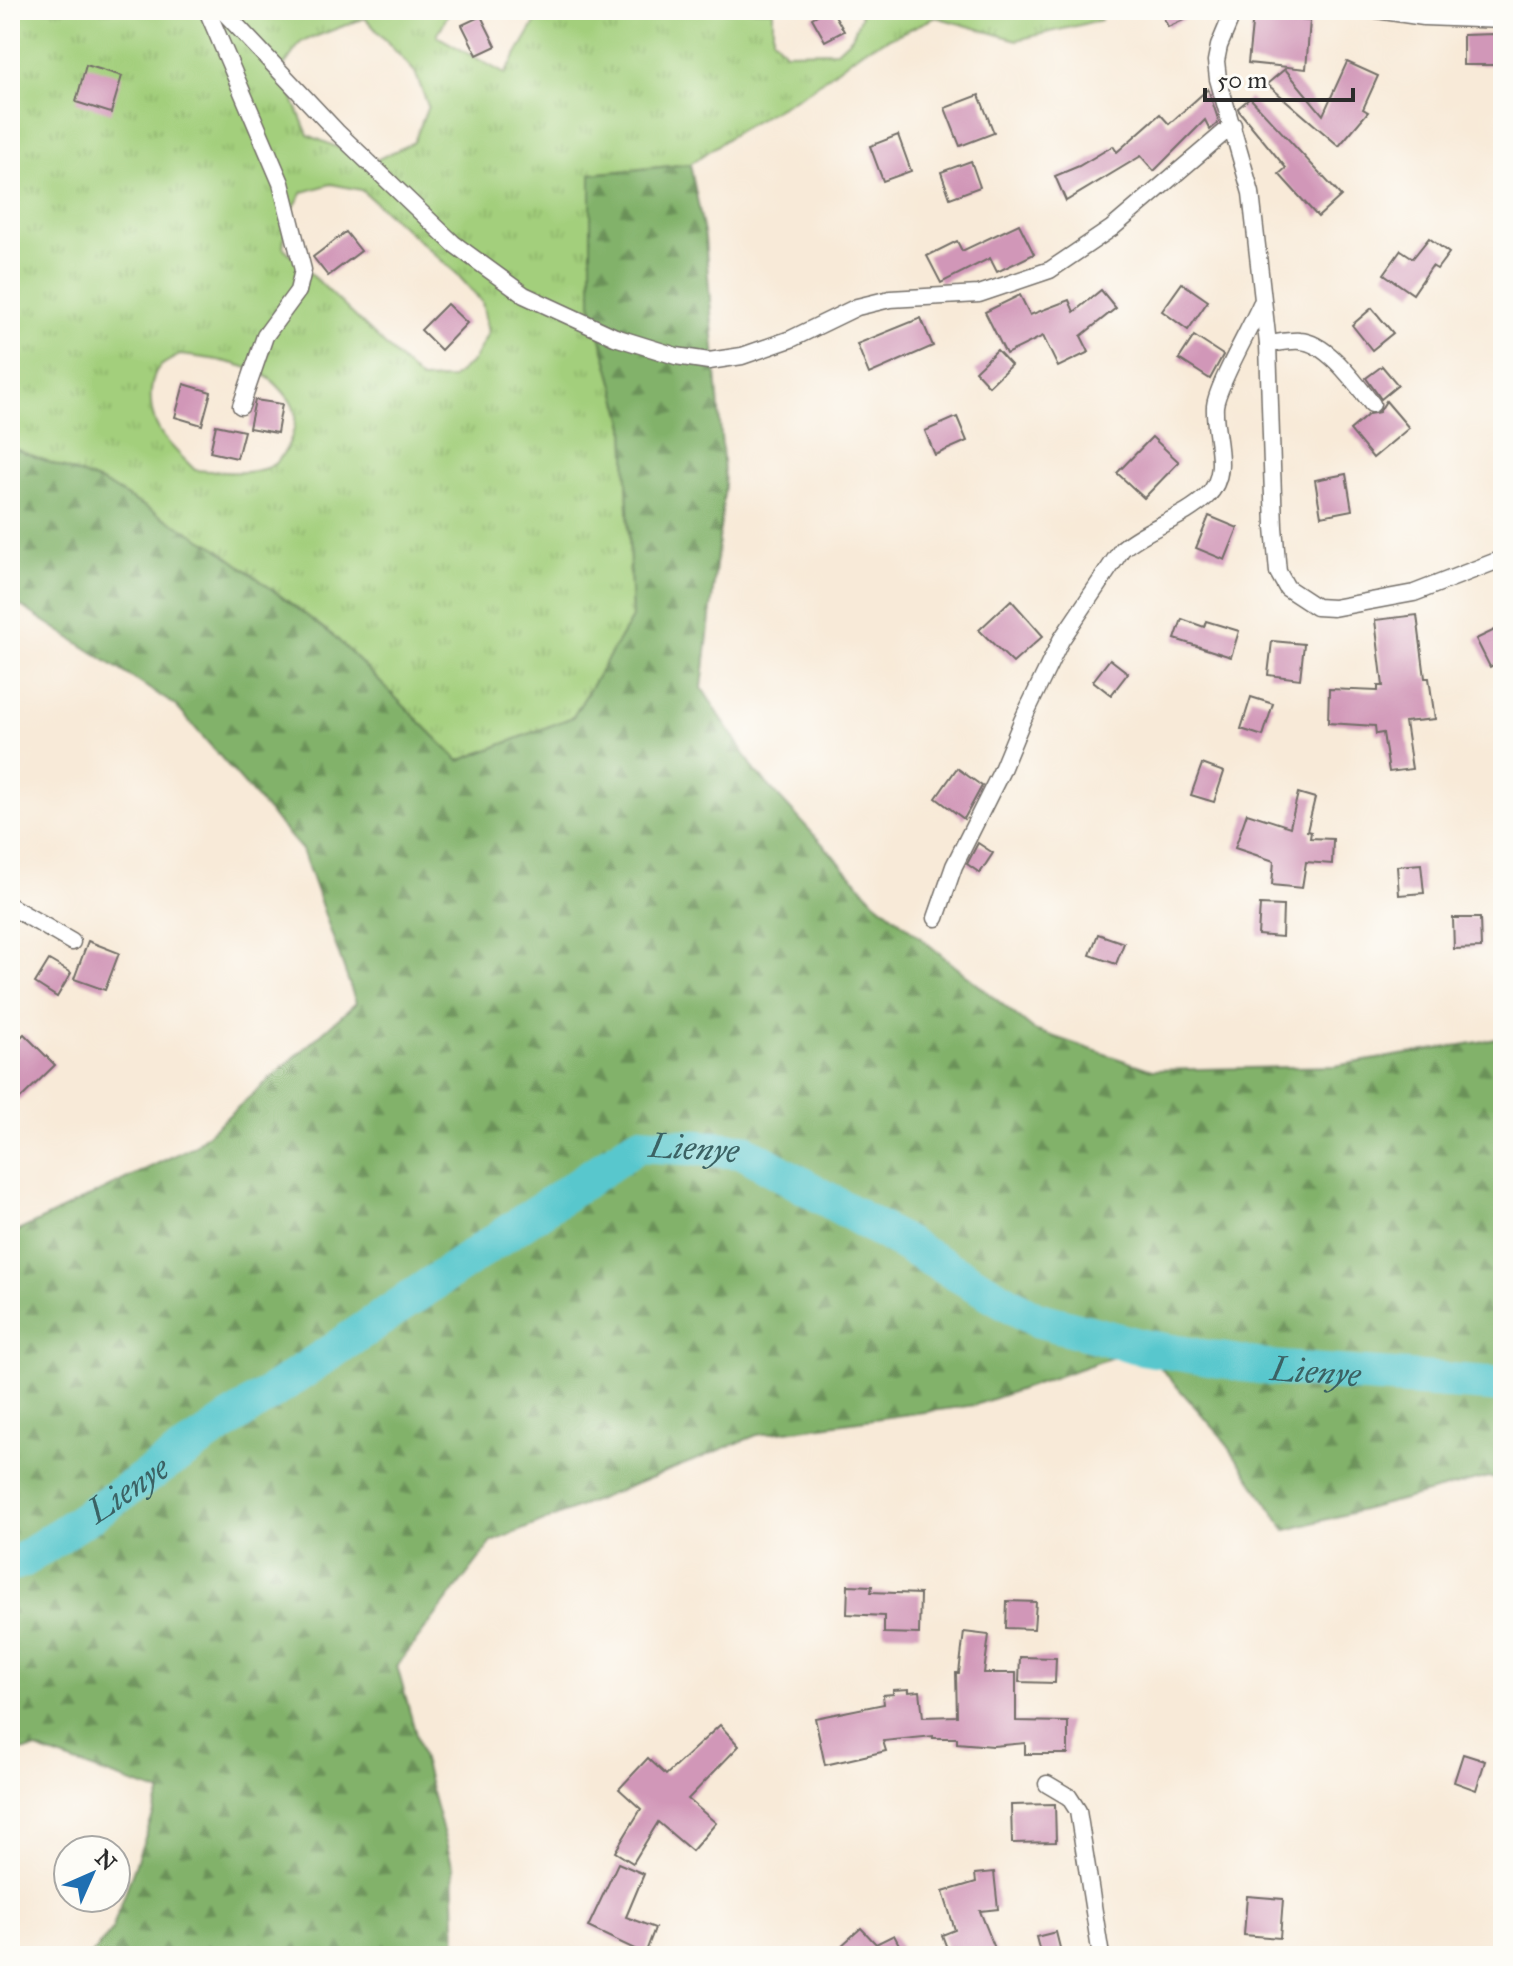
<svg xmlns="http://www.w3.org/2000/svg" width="1513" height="1966" font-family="'IM FELL Great Primer',serif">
  <defs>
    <pattern id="grass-tufts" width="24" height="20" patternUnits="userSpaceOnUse" patternTransform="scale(2)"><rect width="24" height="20" fill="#a3cf7b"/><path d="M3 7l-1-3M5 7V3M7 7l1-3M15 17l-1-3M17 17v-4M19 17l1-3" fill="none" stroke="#8cb26a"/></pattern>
    <pattern id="forest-firs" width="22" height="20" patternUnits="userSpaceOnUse" patternTransform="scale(2)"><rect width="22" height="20" fill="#82b26b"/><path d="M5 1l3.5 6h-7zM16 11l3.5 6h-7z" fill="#6b9158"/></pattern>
  </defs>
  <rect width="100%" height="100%" fill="#fdfcf7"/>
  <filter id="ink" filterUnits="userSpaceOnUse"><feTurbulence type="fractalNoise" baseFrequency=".0125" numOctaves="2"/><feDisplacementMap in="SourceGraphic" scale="16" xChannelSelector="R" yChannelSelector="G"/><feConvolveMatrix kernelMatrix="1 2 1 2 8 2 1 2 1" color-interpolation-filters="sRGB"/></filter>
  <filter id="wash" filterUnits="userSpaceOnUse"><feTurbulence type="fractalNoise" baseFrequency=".006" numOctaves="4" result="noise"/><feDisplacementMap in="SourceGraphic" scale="32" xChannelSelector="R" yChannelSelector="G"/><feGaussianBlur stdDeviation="1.8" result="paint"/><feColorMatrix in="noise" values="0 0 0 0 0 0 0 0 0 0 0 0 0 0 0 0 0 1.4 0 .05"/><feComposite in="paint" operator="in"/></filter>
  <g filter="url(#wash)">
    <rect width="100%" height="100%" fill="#f8ead8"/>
    <path fill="url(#grass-tufts)" stroke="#677d53" stroke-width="2" fill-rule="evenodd" d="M10,10h440l-13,26 68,38 30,-51 23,-13h215v28l12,14 52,-1 15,-14 9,-21 -3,-6h239l4,10 -84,20 -81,-23 -75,34 -48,37 -75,43 -48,33 -99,10v128l34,124 7,192 -59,99 -114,44 -124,-124 -118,-89 -114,-65 -93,-36zM365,18l50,54 13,34 -14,36 -42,20 -64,-27 -27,-65 20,-28zM331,184l30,6 95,83 26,29 6,31 -15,28 -22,18 -30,1 -138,-133 4,-29 16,-26zM180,355c28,3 59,7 84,20 11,6 30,26 31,38 2,17 -10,47 -26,54 -22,9 -51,4 -74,3 -25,-26 -47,-40 -44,-79 3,-24 7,-25 29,-36z"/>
    <path fill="url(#forest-firs)" stroke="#566e4b" stroke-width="2" d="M690,164l15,74 20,247 -23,203 54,84 119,129 159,129 118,40 183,-4 168,-28v443l-15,-4 -202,53 -65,-94 -79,-89 -167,58 -218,30 -265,107 -95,124 56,202 3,88h-366l21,-24 50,-139 -125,-44 -26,3v-517l184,-89 162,-143 -54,-153 -126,-144 -166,-107v-152l93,36 114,65 118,89 124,124 114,-44 59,-99 -7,-192 -34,-124v-128z"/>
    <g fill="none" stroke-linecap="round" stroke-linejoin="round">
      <path stroke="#59c7cd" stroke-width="36" id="s1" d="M10,1564l13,-4 616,-416 104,7 293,168 106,28 127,21 234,17"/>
    </g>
    <g id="blocks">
      <g fill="#d197b8">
        <path d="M826,10h6l12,21 -19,10 -13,-23z"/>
        <path d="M1160,10h46l-38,17z"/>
        <path d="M1253,15l57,6 -4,48 -58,-6z"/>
        <path d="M481,16l15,30 -19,9 -15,-30z"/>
        <path d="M1495,34v31h-32v-30z"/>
        <path d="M1347,62l31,14 -15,33 5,3 -29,34 -72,-62 18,-15 38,46z"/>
        <path d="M86,65l36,11 -11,37 -35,-11z"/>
        <path d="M1208,89l11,33 -9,8 -5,-10 -51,51 -13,-15 -75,45 -11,-25 24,-10 34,-20 4,6 43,-38 9,10z"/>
        <path d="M979,95l15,38 -34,13 -15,-38z"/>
        <path d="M1250,98l91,98 -23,21 -39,-43 7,-6 -47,-57 -1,-3z"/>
        <path d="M898,135l13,36 -28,10 -13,-35z"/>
        <path d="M971,161l9,26 -30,11 -9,-26z"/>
        <path d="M1019,224l15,30 -37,18 -7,-14 -49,25 -14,-27 30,-15 5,10z"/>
        <path d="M346,232l15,19 -33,25 -15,-19z"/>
        <path d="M1429,238l20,15 -12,16 -5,-3 -19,28 -29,-20 17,-24 12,8z"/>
        <path d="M1182,283l26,18 -20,29 -26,-19z"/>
        <path d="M1101,290l15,18 -35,28 8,16 -31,15 -15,-31 -37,18 -21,-42 35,-17 10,20 39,-15 5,12z"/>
        <path d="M447,304l20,19 -26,27 -20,-20z"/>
        <path d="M1372,308l21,25 -21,17 -20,-25z"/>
        <path d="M921,318l12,28 -64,28 -12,-30z"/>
        <path d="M1194,336l29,19 -13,24 -31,-20z"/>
        <path d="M997,350l14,15 -22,21 -14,-15z"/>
        <path d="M1382,366l16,19 -17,14 -15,-21z"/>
        <path d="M184,384l27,8 -9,33 -27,-8z"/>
        <path d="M255,400l27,4 -5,29 -28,-5z"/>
        <path d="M1386,401l23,27 -36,30 -23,-28 19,-16 10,-2z"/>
        <path d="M957,417l10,24 -32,14 -10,-24z"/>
        <path d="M216,425l28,6 -7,27 -27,-6z"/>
        <path d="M1152,437l27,25 -35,36 -27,-25z"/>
        <path d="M1346,474l6,36 -31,6 -6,-36z"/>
        <path d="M1209,516l29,12 -13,32 -29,-12z"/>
        <path d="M1011,600l32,36 -30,27 -34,-33z"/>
        <path d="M1417,615l8,63h4l6,41 -30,3 7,47 -23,3 -6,-39 -7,1 -1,-8 -47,-3 1,-34 49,2v-5h5l-8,-66z"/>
        <path d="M1182,619l22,8 2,-6 33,10 -8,26 -56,-18z"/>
        <path d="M1503,626v34l-13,7 -14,-28z"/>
        <path d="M1272,641l32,3 -4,35 -32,-4z"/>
        <path d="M1110,659l18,14 -17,22 -18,-14z"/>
        <path d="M1251,697l22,7 -10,32 -22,-7z"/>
        <path d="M1202,764l22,8 -10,30 -23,-7z"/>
        <path d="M957,768l25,18 -18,33 -28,-21z"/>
        <path d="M1298,793l17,5 -8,33 4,1 -1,6 23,1 -1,25 -26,-2 -4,26 -30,-3 2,-24 -39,-13 12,-35 43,14z"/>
        <path d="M978,843l15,10 -13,20 -13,-9z"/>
        <path d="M1421,864l3,29 -25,2 -2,-29z"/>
        <path d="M1260,905l23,1 -1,31 -24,-2z"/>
        <path d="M1453,918h27l1,30 -27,1z"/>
        <path d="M1098,934l26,9 -8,21 -26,-9z"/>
        <path d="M88,941l31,12 -14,37 -31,-11z"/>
        <path d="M49,960l22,13 -14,24 -22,-14z"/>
        <path d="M24,1034l31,31 -36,35 -9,-9v-43z"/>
        <path d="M848,1585l24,1 -1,6 49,2 -1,40 -35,-1v-17l-37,-2z"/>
        <path d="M1007,1601l29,1 -2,27 -28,-1z"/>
        <path d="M964,1632l25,3 -5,38h32v48l52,1v32h-43v-11l-32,3 -36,-3v-5h-24v-2l-50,5 3,10 -61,14 -10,-47 69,-14 -1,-9 10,-1v-4l16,-1v3l11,-1 3,26 34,-1 -1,-43h3z"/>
        <path d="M1020,1657l36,1 -1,25 -36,-1z"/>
        <path d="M720,1725l19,21 -51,53 28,24 -24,28 -34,-29 -25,41 -18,-11 26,-43 -22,-20 29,-31 18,17z"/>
        <path d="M1463,1754l22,7 -9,29 -22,-8z"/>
        <path d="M1055,1804l1,38 -44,1 -1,-38z"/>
        <path d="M618,1863l26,11 -18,43 29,11 -10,26 -57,-27z"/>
        <path d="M994,1872l4,37 -18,2 18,45h-48l-8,-21 13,-5 -12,-38 33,-10 -1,-8z"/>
        <path d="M1247,1896l36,3 -3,39 -36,-3z"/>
        <path d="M861,1928l15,16 18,-9 11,21h-57l-8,-9z"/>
        <path d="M1056,1932l6,24h-21l-5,-19z"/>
      </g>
    </g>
  </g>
  <g filter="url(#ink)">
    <use href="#blocks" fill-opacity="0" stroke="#736e68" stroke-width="2"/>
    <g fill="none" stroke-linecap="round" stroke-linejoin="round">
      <g stroke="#736e68" stroke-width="19">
        <g id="street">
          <path d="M207,10l74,173 22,87 -5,21 -33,45 -24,70"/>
          <path d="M222,10l115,122 117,112 70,51 91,42 61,19 33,5 33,-5 49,-17 66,-32 33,-8 89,-5 71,-24 62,-42 121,-103"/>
          <path d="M1234,10l-15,36 -3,15 2,18 33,114 17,151 6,183 4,45 9,16 29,19 17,1 81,-15 80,-31"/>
          <path d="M1377,10l47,7 79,3"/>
          <path d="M1268,344c10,-1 22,-4 32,-3 27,1 56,43 72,63"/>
          <path d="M10,906l62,36"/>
          <path d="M936,918l18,-52 47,-94 21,-51 39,-81 61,-91c26,-22 61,-30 85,-53 25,-24 6,-61 8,-90 2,-20 36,-79 46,-102"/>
          <path d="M1047,1784l22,13 9,14 23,145"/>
        </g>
      </g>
      <use href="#street" stroke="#fff" stroke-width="16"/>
    </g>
  </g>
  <g text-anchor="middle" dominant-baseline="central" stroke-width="8" stroke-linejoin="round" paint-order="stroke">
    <g font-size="34" font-style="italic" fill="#3b6264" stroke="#fdfcf7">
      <text stroke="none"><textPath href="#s1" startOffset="812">Lienye</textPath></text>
      <text stroke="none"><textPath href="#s1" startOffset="1484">Lienye</textPath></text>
      <text stroke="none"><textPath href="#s1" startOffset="140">Lienye</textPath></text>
    </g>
  </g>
  <rect width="1513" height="1966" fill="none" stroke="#fdfcf7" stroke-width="40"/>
  <g transform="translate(92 1874) rotate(45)"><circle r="38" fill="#fdfcf7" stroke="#a9a8a5" stroke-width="2"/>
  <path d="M0-6L14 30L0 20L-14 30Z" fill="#1f6fb2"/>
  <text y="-12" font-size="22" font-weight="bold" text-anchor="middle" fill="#2b2b2b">N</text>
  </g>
  <path d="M1205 88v12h148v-12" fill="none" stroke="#2b2b2b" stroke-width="4"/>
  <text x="1217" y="88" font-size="24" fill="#2b2b2b" stroke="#fdfcf7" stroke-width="6" paint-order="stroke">50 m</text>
</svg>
